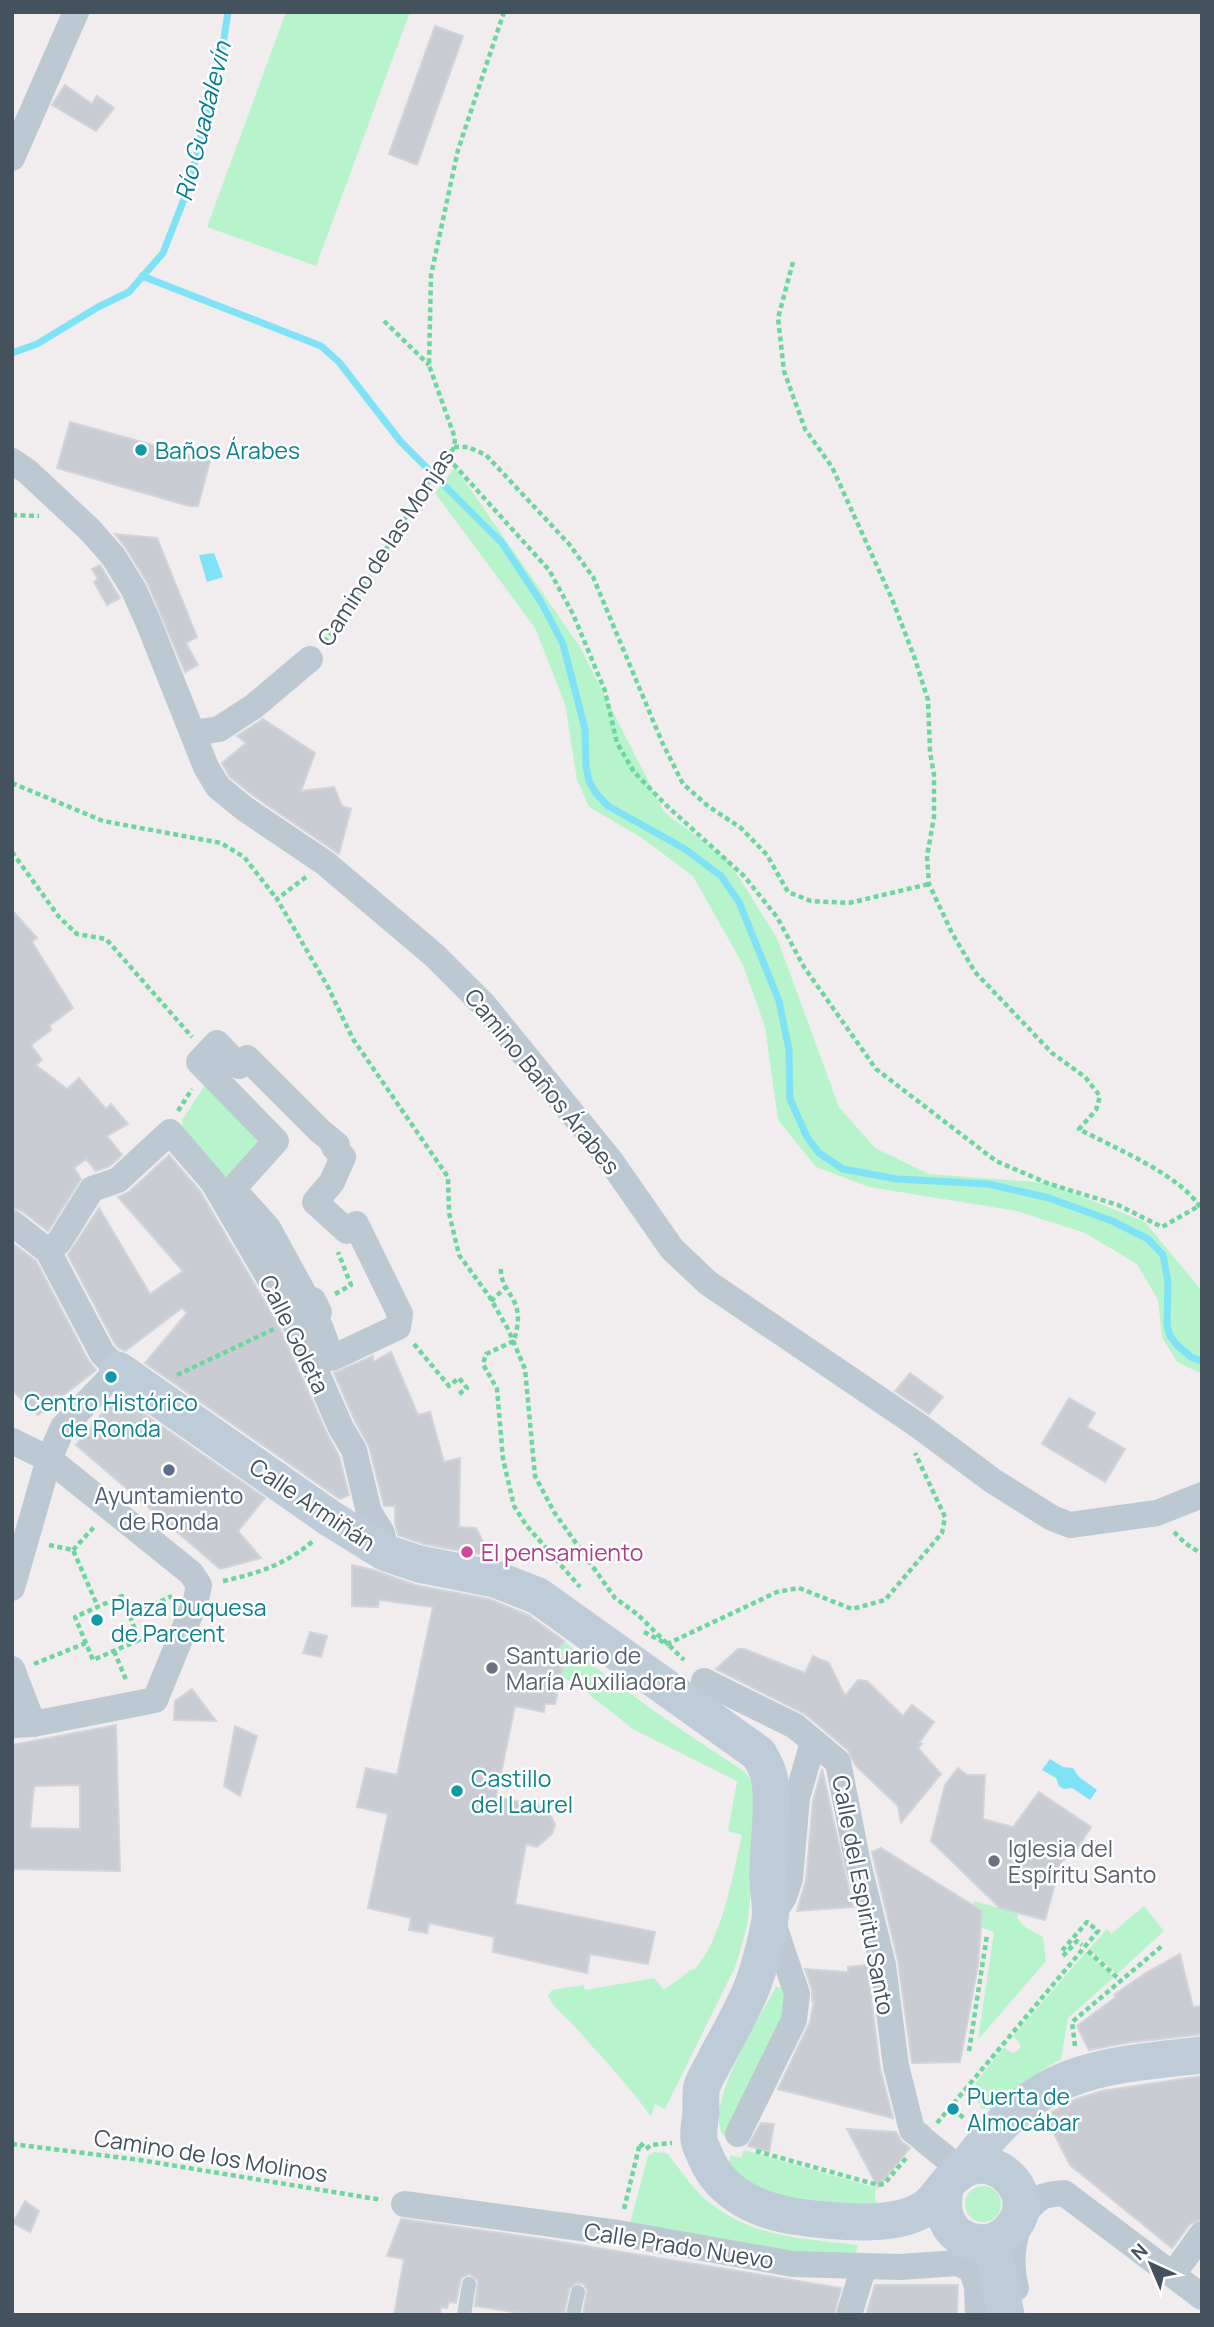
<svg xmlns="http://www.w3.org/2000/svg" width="1214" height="2327" font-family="Manrope,sans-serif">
  <rect width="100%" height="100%" fill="#f1edee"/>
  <g fill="#b7f4cc">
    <path d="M286,12h124l-94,254 -109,-39z"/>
    <path d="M455,467l125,180 84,165 64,48 49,78 62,169 36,41 54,26 119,9 97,39 57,69v83l-25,-12 -15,-25 -4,-37 -21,-36 -52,-31 -68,-22 -148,-24 -53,-20 -38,-47 -13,-93 -22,-62 -50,-89 -51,-38 -53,-31 -12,-27 -12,-76 -30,-76 -100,-135z"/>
    <path d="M211,1076l65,65 -43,48 -50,-59 -1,-10z"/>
    <path d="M564,1641c58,50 117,89 181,131l8,11 2,72 -8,71 -11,39 -71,144 -10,-5 -4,13c-22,-32 -49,-59 -74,-88 -10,-12 -22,-19 -29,-33l4,-6 32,-5 1,5 69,-12 10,12 28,-21 2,1c29,-32 38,-93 48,-135l-14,-4 9,-50 -104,-52 -53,-42 -19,-11 3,-15 -14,-3z"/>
    <path d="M974,1901l44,12 -1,5 8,9 18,10 3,24 -68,79 16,-108 -31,-11z"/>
    <path d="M1144,1906l20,25 -47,43 -28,-25 18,-20 4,5z"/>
    <path d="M1086,1952l28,25 -46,41 -7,41 -36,22 -31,28h-13l-1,-5 -12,-12 36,-45 7,6 5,-1 5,-5 -2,-5 -6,-6z"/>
    <path d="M776,1987l17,1 -1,10 -65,141c-31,-23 35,-125 49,-152z"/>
    <path d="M744,2150l133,38c-4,7 -2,14 4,19l-97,-10 -27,-8 -29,-21 2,-13 11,3z"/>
    <path d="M654,2152l13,1c12,15 24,33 38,46 45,39 97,39 153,46l-4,14 -62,-4 -163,-28 19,-71z"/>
    <circle cx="983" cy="2204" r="18"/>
  </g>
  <g fill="#7fe2f6">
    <path d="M214,553l9,24 -16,5 -8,-27z"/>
    <path d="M1050,1759l13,8 10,1 6,9 18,13 -7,10 -18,-12 -8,1 -5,-3 -3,-8 -14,-8z"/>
  </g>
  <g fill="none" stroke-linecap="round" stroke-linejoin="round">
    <g stroke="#7fe2f6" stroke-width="7">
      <path d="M142,276l179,70 18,16 62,80 101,101 39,59 22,42 22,85 1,37 3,15 6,11 13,14 77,43 36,27 18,26 40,99 10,49 1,49 17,38 12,16 24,16 54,10 91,5 61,14 63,23 36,18 15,16 5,27 -1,43 3,11 7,9 14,12 11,4"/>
      <path d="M12,353l25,-9 61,-37 31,-15 34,-39 25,-64 34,-138 6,-39"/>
    </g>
  </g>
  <g fill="#c9cdd3" stroke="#d1d4da" stroke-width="2" fill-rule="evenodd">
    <path d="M435,26l28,10 -46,129 -28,-11z"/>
    <path d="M65,85l27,19 5,-8 17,12 -18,23 -44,-26z"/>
    <path d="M70,422l140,39 -12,45h-9l-132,-38z"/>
    <path d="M115,534l42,4 40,99 -11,6 12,22 -13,7 -37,-88 -22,-36z"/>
    <path d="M100,565l20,33 -13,7 -13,-23 4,-3 -6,-10z"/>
    <path d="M263,719l52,34 -14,38 33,-4 8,19 9,3 -12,45 -85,-58 -24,-19 -8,-14 24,-20 -9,-7z"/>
    <path d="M12,910l25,28 -5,4 41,66 -23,17 1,5 -20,15 11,15 -6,5 31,24 12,-11 27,31 5,-5 17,20 -21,12 15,19 -12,11 -14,5 -10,-12 -12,9 7,11 -33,52 -26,-20 -10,-3z"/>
    <path d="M169,1155l31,36 79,135 48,108 12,22 10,39 -9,4 -195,-136 42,-50 -5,-5 -57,43 -5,-2 -5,-5 -47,-89 31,-47 51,86 33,-23 -65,-74 11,-5z"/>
    <path d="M12,1243l24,18 52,99 8,10 -58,45 -26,-25z"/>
    <path d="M391,1352l27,63 12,-3 14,50 16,-4 -1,69 17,1 12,23 -10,3 -54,-10 -26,-9 -3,-11v-18h-11l-15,-60 -14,-25 -21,-48 39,-17v6z"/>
    <path d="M910,1373l33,24 -14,17 -34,-23z"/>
    <path d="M117,1395l148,103 -27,33 23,27 -41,11 -144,-124z"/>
    <path d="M1069,1398l26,15 -8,14 38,22 -20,33 -63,-38z"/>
    <path d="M352,1565l21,5 42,15 74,14 39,16 36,26 -14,17 14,3 -9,43h-10l-1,8 -29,-6 -19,91 50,10 9,17 -3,10 -15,13 -11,-3 -11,60 140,28 -7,32 -58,-10 -3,19 -94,-21 1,-15 -65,-14 -2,10 -18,-3 2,-12 -43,-10 20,-94 -31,-7 9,-39 31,7 36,-168 -54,-7 -1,7 -26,-1z"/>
    <path d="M310,1632l17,4 -6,21 -18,-4z"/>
    <path d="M738,1649h6l61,24 8,-17 16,7 16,33 13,-16 9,1 36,35 9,-11 22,17 -15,21 3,1 -4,4 23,26 -40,49 -3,-17 -43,-41 -7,-15 -43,-36 -89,-45z"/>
    <path d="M192,1689l24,32 -42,-1 1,-19z"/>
    <path d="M116,1725l4,146 -108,-2v-124zM80,1785v44l-50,-1 4,-42z"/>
    <path d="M235,1726l22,10 -17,60 -16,-10z"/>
    <path d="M958,1768l9,7h18l-2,44 30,8 26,-35 52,35 -17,27 -13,8 -16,58 -45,-12 -69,-67 14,-56z"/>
    <path d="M822,1769l31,138 -56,4 9,-31 7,-79z"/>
    <path d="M881,1848l101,63 -4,54 -18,97 -48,1 -14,-102 -26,-109z"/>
    <path d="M1180,1954l13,53 9,-1v28l-77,9 -36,7 -12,-24 39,-29 -2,-2 33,-23z"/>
    <path d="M867,1965l13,103 13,50 -115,-29 32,-67 4,-21h-2v-11l-7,-21 43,3v-5z"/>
    <path d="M1202,2076v143l-12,5 -18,24 -102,-83 -25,-49 31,-17 26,-8z"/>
    <path d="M761,2123l13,1 -5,28 -21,-6z"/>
    <path d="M847,2129l49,3 6,10 8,6 -32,39z"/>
    <path d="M25,2201l14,10 -9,21 -17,-9z"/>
    <path d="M401,2219l142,20 298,49 -7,27h-251l4,-25 -3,-6 -8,-1 -7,6 -5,26h-31l-58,-9 3,-25 -8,-7 -9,4 -5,25 -7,-1 -2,6 -6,-1 -1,8h-46l10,-56 -17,-3z"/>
    <path d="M875,2285h83l-1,30h-91z"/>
  </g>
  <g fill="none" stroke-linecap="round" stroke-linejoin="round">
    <g stroke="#6bd69d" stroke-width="4.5" stroke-dasharray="5 3.5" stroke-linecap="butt">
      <path d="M793,262l-15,56 6,53 21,58 27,38 60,132 23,60 13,41 2,52 4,23v42l-7,39 2,28 23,49 23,39 77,81 33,24 15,19 -4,14 -17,19c35,19 103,46 123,81"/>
      <path d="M384,321l45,44"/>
      <path d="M454,447h14l18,8 83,89 24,33 69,165 21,42 25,22 33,22 26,27 21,37 23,9 38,2 80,-19"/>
      <path d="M448,458l101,112 24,44 32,77 12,52 17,29 32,33 78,71 33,41 27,50 72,102 120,92 51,22 71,22 44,22 37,-21"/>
      <path d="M12,515l27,1"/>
      <path d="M324,642l18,-22 82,-132 24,-30 6,-11 1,-9 -26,-73 2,-90 27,-125 46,-138"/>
      <path d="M12,783l91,38 118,22 23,14 33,42"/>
      <path d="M12,852l47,65 18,17 29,5 86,98"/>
      <path d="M306,877l-29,22 51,88 25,52 95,138 1,36 10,42 30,41 19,33 17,40 10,107 19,36 61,86 22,16 47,46"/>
      <path d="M178,1111l14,-22"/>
      <path d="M501,1269c-1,15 10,23 15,37 4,12 1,23 -2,35l-28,13 -3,10 14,25 6,70 11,47 12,19 54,62"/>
      <path d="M335,1294l16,-9 -13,-33"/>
      <path d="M491,1301l14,-13"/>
      <path d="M414,1344l35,42 10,-8 8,10 -8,6 -1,3"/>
      <path d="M177,1375l97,-46"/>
      <path d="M1174,1532l11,11 17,11"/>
      <path d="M49,1545l24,5 25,57"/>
      <path d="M73,1550l21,-23"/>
      <path d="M223,1581c33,-7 64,-17 90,-40"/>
      <path d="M130,1616l9,24 -46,20 -18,-43 47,-21 8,20 42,-20"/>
      <path d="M644,1632l23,12 110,-52 22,-4 53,21 33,-9 57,-67 3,-16 -30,-64"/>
      <path d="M114,1651l13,31"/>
      <path d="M34,1664l52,-21"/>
      <path d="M1088,1951l33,30"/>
      <path d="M1063,1956l14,-15 5,4"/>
      <path d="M1075,2046l-3,-24 90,-76"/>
      <path d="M969,2051l18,-116"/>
      <path d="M953,2109l13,11"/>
      <path d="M937,2123l161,-192 -11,-9 -27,31"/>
      <path d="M12,2144l128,16 242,40"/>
      <path d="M756,2151l122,34 6,-1 24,-28"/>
      <path d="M624,2209l16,-66 6,6 5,-4 21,-2"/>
    </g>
    <g stroke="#bcc9d2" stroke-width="14">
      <path d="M464,2315l5,-31"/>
      <path d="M573,2315l5,-23"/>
    </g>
    <g stroke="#bcc9d2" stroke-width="26">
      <path d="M12,158l64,-146"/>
      <path d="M12,461l16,11 62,58 23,26 21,34 15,34 57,143 12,20 27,22 80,54 109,92 50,50 126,155 62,89 36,34 211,143 74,55 59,37 18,7 87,-12 45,-18"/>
      <path d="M193,733l26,-4 34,-22 57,-48"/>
      <path d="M217,1043l22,23 8,-8 72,72 18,15 -3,2 9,10 -11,25 -17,20 32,29 9,-7 44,90 -2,13 -66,31 -17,-44 4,-2 -6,-12 -4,3 -41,-75 -35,-39 43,-48 -77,-79z"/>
      <path d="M12,1223l36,28 54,102 16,17 -55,57 -14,32 -37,129"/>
      <path d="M48,1251l11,-9 33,-53 26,-9 52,-48 43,50 80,137 48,109 13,22 15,62 13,21 4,20"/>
      <path d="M12,1441l37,18 142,114 8,12 -3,15 -41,100 -122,24 -21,1"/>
      <path d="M12,1669l21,55"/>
      <path d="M704,1681l91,45 43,36 19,97 26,106 13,101 16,64 8,6"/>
      <path d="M738,2134l56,-114 3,-26 -26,-77 13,-20 6,-18 7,-81 16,-56"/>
      <path d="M924,2140l37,30"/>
      <path d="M404,2204l214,29 175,31 107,3 57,-4 14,6 6,17 1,29"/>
      <path d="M1179,2266l23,-32"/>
      <path d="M1016,2288c-8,-30 -3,-73 26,-91 6,-3 15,-3 22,-4l138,104"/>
      <path d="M849,2315l15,-49"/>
    </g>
    <g stroke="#beccd9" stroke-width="37">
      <path d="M118,1370l213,149 55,34 33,11 76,15 43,17 221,158c3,6 7,12 9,19 8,26 -1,76 0,105 0,14 4,29 2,42 -4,22 -10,46 -18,67 -10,25 -25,50 -38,75 -4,8 -9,16 -12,24 -2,8 -1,18 -1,26 -1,9 -3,18 -2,27 0,6 5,13 7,19 16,37 55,54 93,59 36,4 93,12 125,-8 13,-8 20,-25 32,-34 37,-32 89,22 53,56 -9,9 -21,14 -34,11 -28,-5 -36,-31 -29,-56"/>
      <path d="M965,2168c71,-98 125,-101 237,-113"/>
      <path d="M992,2242l14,73"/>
    </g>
  </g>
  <g fill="#0f9aa8" stroke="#fff" stroke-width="2.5">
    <circle cx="141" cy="450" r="7"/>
    <circle cx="111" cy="1377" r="7"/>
    <circle cx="97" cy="1620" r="7"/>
    <circle cx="457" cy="1791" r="7"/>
    <circle cx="953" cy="2109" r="7"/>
  </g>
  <circle fill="#5c6f8a" stroke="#fff" stroke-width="2.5" cx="169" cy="1470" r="7"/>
  <circle fill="#d1479c" stroke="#fff" stroke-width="2.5" cx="467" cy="1552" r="7"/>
  <g fill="#6b7280" stroke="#fff" stroke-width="2.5">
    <circle cx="492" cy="1668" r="7"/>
    <circle cx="994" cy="1861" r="7"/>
  </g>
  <g text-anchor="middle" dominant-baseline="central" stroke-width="5" stroke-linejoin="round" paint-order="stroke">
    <g font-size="23" fill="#0d838f" stroke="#fff" text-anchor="start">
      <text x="155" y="450">Baños Árabes</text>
      <text x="111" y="1402" text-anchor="middle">Centro Histórico<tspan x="111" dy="26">de Ronda</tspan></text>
      <text x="111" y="1607">Plaza Duquesa<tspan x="111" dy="26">de Parcent</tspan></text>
      <text x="471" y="1778">Castillo<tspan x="471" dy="26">del Laurel</tspan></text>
      <text x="967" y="2096">Puerta de<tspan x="967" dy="26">Almocábar</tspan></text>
    </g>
    <g font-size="23" fill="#44525d" stroke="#fff">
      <text transform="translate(385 547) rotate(-57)">Camino de las Monjas</text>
      <text transform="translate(543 1081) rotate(51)">Camino Baños Árabes</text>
      <text transform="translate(295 1334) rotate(64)">Calle Goleta</text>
      <text transform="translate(313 1504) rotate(34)">Calle Armiñán</text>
      <text transform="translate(864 1895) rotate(79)">Calle del Espiritu Santo</text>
      <text transform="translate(211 2155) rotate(9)">Camino de los Molinos</text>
      <text transform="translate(679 2245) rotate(9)">Calle Prado Nuevo</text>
    </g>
    <g font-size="23" fill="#4e5e75" stroke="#fff">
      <text x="169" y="1495">Ayuntamiento<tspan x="169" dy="26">de Ronda</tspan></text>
    </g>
    <g font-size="23" fill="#b23c85" stroke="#fff" text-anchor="start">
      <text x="481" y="1552">El pensamiento</text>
    </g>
    <g font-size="23" fill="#5b616d" stroke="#fff" text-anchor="start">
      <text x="506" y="1655">Santuario de<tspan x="506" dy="26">María Auxiliadora</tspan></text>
      <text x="1008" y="1848">Iglesia del<tspan x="1008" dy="26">Espíritu Santo</tspan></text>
    </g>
    <g font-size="24" font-style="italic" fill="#037b93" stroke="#fff">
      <text transform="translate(202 121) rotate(-76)">Río Guadalevín</text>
    </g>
  </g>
  <rect width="1214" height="2327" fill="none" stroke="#44525d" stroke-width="28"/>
  <g transform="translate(1151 2264) rotate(316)" stroke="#ffffff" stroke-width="5" paint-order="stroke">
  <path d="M0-5L12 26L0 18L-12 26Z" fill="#44525d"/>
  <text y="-10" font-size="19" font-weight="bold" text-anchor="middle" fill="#44525d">N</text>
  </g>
</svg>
